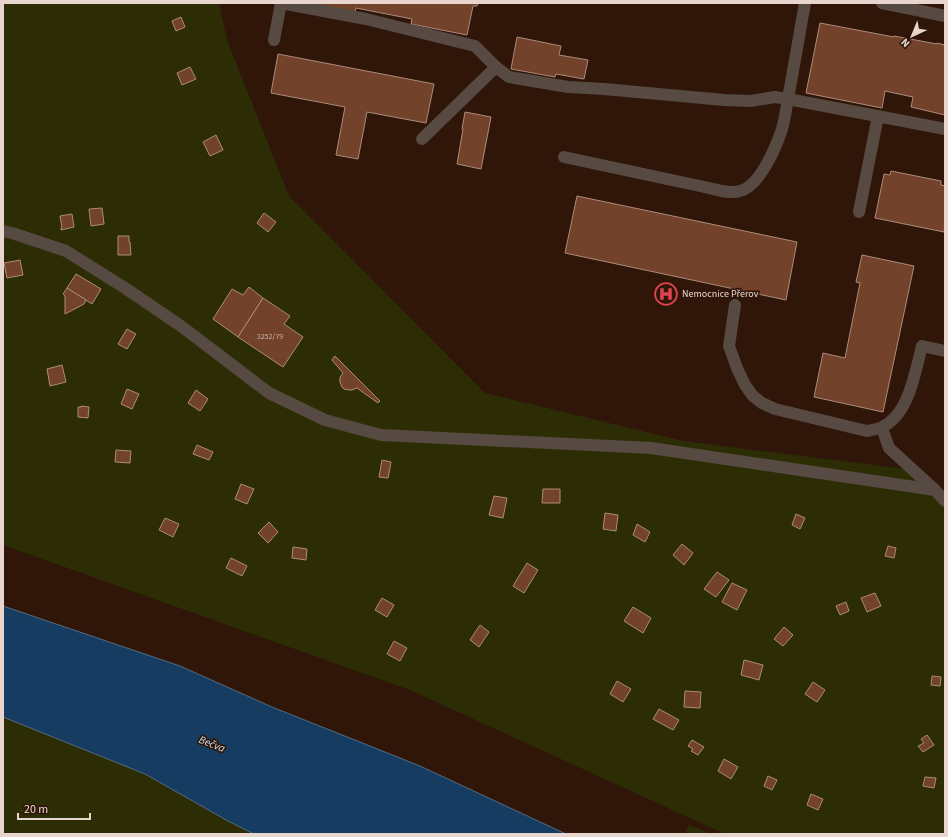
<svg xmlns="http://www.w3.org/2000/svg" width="948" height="837" font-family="'Source Sans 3',sans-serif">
  <rect width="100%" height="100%" fill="#301609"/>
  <g fill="#2d2d05">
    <path d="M3,3h216l8,37 62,156 196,197 198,48 239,30 23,31v332h-220l-315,-144 -407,-145z"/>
    <path d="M3,717l142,57 83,47 26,13h-251z"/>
    <path d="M689,825l23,9h-27z"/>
  </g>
  <path fill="#163d61" stroke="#556b81" d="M3,606l177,60 92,41 148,59 146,68h-312l-26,-13 -83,-47 -142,-57z"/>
  <g fill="#72422a" stroke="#ad8b7b">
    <path d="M306,3h172l-1,3h-4l-6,29 -56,-11 1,-5 -56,-11 -1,4z"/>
    <path d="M181,17l4,10 -9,4 -4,-10z"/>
    <path d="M820,23l74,14v-1l43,8v-1l8,2v70l-34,-8 2,-10 -28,-6 -3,17 -76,-15z"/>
    <path d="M517,37l44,9 -2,9 29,5 -4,19 -28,-5 -1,3 -44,-8z"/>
    <path d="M278,54l156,30 -8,39 -59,-11 -9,47 -22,-4 9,-48 -74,-14z"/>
    <path d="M190,67l6,12 -14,6 -5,-12z"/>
    <path d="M465,112l26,5 -10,52 -24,-5 6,-35h-1z"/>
    <path d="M216,135l7,15 -13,6 -7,-14z"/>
    <path d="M891,171l50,10v4l4,1v39l-1,7 -69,-14 9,-44 6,1z"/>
    <path d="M577,196l220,46 -11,58 -221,-47z"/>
    <path d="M102,208l2,16 -13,2 -2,-17z"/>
    <path d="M264,213l12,9 -8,10 -11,-9z"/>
    <path d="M72,214l2,13 -13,3v-2h1l-2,-12z"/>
    <path d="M118,236h11v6h1l1,13h-13z"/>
    <path d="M862,255l52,11 -31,146 -69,-15 9,-44 22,5 15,-75 -4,-1z"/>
    <path d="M20,260l3,15 -16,3 -3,-15z"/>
    <path d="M76,274l25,15 -9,15 -25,-16z"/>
    <path d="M249,287l14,11 -25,39 -25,-18 19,-30 11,6z"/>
    <path d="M67,288l19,12 -2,4 -19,10v-18l-2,-2z"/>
    <path d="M263,298l27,18 -6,8 19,13 -20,30 -45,-30z"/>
    <path d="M127,329l9,5 -9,15 -9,-5z"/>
    <path d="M335,356l45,45 -2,2 -21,-15 -5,2h-3l-5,-1 -2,-2 -2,-5v-5l3,-4 -11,-13z"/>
    <path d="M62,365l4,17 -16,4 -3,-17z"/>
    <path d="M127,389l12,5 -7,15 -11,-5z"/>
    <path d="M196,390l12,9 -8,12 -12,-8z"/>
    <path d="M81,406l8,1 -1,11 -10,-1v-10h3z"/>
    <path d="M197,445l16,7 -4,8 -16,-6z"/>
    <path d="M116,450l15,1 -1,12 -15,-1z"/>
    <path d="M382,460l9,2 -3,16 -9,-1z"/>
    <path d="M241,484l13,5 -7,15 -12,-5z"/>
    <path d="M543,489h17v14h-18z"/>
    <path d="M494,496l13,2 -4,20 -14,-3z"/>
    <path d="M605,513l13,2 -2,16 -13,-2z"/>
    <path d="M796,514l9,4 -5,11 -8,-4z"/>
    <path d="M165,518l14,6 -6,13 -14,-7z"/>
    <path d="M269,522l9,10 -10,11 -10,-10z"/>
    <path d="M637,524l13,8 -5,10 -12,-7z"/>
    <path d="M682,544l11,9 -9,12 -11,-10z"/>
    <path d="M888,546l8,2 -2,10 -9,-2z"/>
    <path d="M293,547l14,2 -1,11 -14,-2z"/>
    <path d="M231,558l16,8 -5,10 -16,-8z"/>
    <path d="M527,563l11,7 -14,23 -11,-7z"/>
    <path d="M717,572l12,8 -13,17 -12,-8z"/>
    <path d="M732,583l15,7 -10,20 -15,-8z"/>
    <path d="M875,593l6,13 -14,6 -6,-14z"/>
    <path d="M382,598l12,7 -7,12 -12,-7z"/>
    <path d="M846,602l3,9 -9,4 -4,-9z"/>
    <path d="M633,607l18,11 -8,15 -19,-12z"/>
    <path d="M480,625l9,7 -10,15 -9,-7z"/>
    <path d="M784,627l9,8 -10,11 -9,-7z"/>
    <path d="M394,641l13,7 -7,13 -13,-7z"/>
    <path d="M744,660l19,5 -4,15 -18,-5z"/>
    <path d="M932,676l9,1 -1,9 -9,-1z"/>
    <path d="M617,681l14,8 -8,13 -13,-8z"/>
    <path d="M813,682l12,8 -8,12 -12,-8z"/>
    <path d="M685,691l16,1 -1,16 -16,-1z"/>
    <path d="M659,709l20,11 -6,10 -20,-11z"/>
    <path d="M927,735l7,10 -11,7 -5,-6 6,-3 -3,-4z"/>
    <path d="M692,740l12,7 -6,8 -7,-4 2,-2 -5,-3z"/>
    <path d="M724,759l14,8 -7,12 -13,-8z"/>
    <path d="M768,776l9,4 -5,10 -8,-4z"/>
    <path d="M925,777l11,1 -2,10 -11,-2z"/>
    <path d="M811,794l12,5 -5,11 -11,-5z"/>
  </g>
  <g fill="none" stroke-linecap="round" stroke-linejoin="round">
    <g stroke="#574a42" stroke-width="12">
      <path d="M281,3l85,16 109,27 21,21 13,10 59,10 36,2 120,11 26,1 25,-4 13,2c-2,10 -3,20 -6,30 -6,18 -22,57 -42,62 -10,3 -22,-1 -31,-3l-145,-31"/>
      <path d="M805,3l-17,96 157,30"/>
      <path d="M882,3l63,13"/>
      <path d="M274,40l7,-37"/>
      <path d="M422,139l74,-72"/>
      <path d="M859,212l19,-96"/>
      <path d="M3,231l9,2 54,18 59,37 56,38 88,67 56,27 56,15 270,13 284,42"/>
      <path d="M735,305l-6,41 8,22 8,17 8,11 9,7 13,6 92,22c5,-1 11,-2 15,-4 27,-12 33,-55 40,-81l23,5"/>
      <path d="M882,428l7,20 46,42 10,11"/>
    </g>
  </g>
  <defs>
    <g id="hospital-ring" transform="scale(1.15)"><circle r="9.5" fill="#301609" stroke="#e0444e" stroke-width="1.5"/><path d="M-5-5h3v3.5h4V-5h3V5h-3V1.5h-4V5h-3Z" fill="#e0444e"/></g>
  </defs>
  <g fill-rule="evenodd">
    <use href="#hospital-ring" x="666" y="294"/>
  </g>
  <g text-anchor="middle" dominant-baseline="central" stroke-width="3.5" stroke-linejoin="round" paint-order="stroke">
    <g font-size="8" fill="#cab0a4">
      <text x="270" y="336">3252/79</text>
    </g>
    <g font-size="10" fill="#e8d5cd" stroke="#301609" text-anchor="start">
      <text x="682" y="294">Nemocnice Přerov</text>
    </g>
    <g font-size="11" font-style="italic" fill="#c8e0f9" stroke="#301609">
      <text transform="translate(212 744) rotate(22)">Bečva</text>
    </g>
  </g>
  <rect width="948" height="837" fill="none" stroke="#e8d5cd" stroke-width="8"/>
  <g transform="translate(912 36) rotate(224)" stroke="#301609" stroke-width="3" paint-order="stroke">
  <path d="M0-3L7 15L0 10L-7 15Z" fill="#e8d5cd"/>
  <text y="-6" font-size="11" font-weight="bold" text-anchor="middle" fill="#e8d5cd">N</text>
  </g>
  <path d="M18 813v6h72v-6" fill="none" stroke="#e8d5cd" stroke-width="2"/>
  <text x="24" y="813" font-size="12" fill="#e8d5cd" stroke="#301609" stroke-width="3" paint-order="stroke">20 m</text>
</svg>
